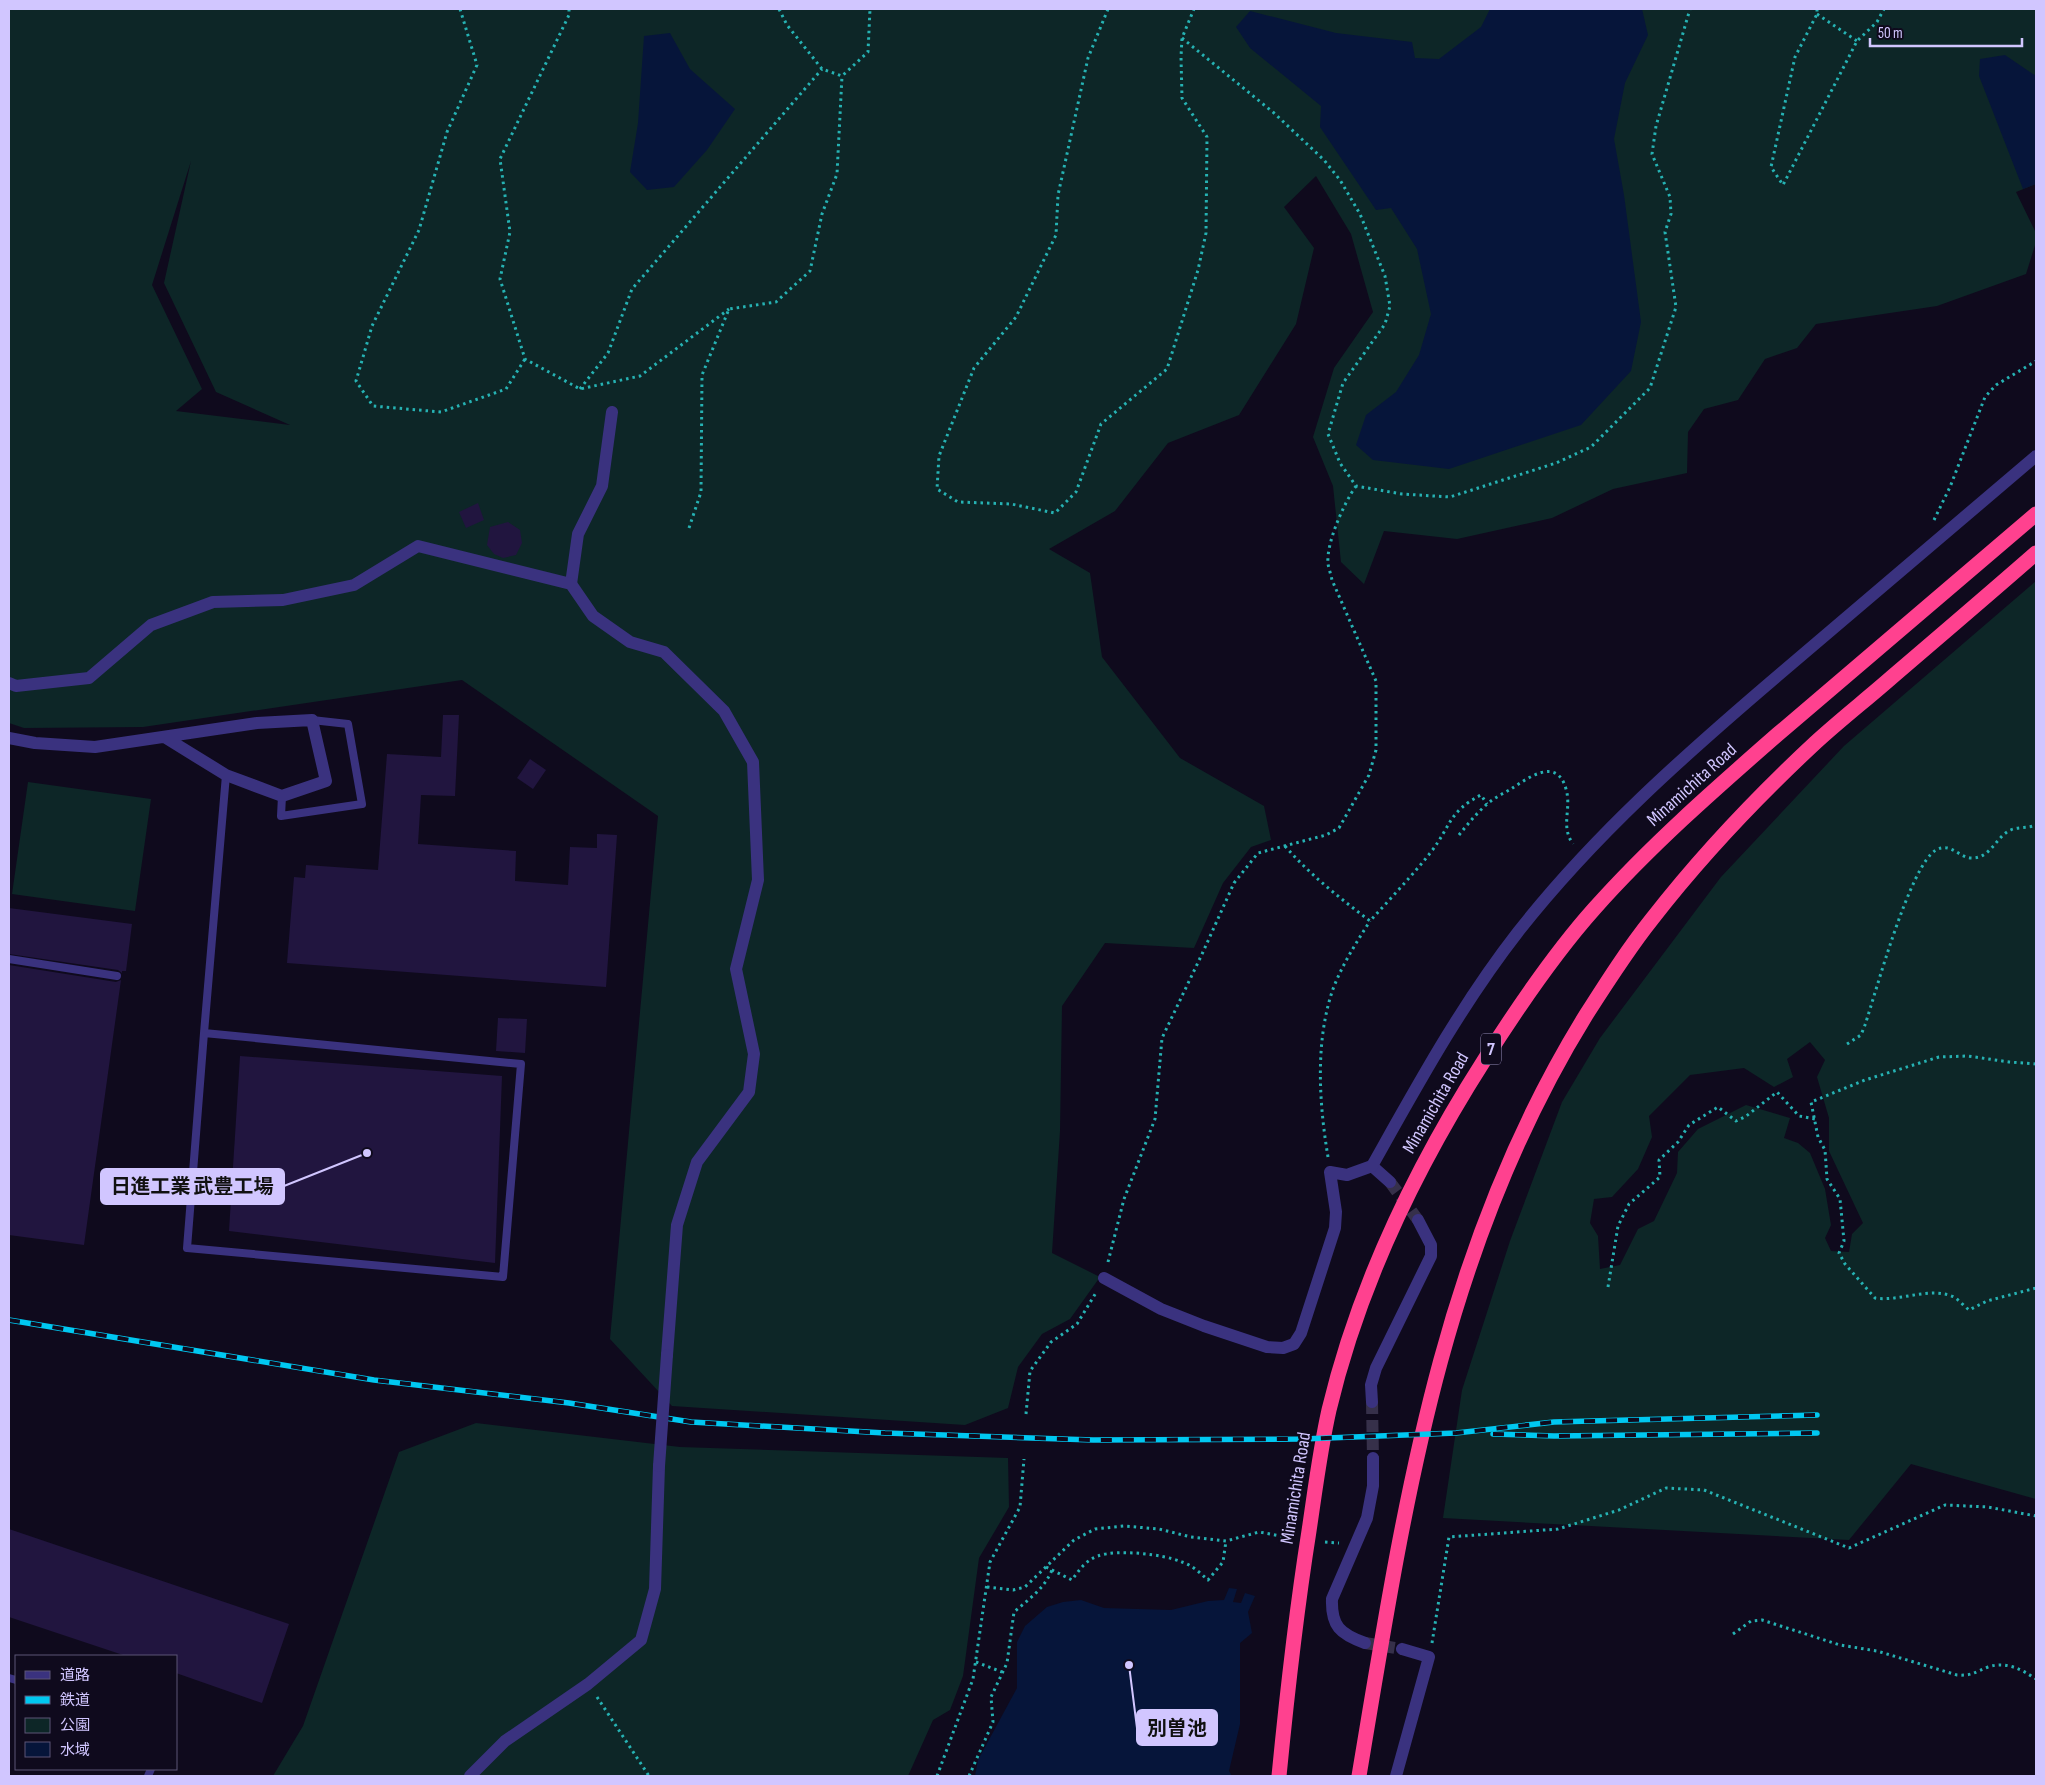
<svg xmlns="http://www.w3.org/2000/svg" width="2045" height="1785" font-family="'Sofia Sans Condensed','Noto Sans JP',sans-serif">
  <rect width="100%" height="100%" fill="#0f0a1d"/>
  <g fill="#0d2627" fill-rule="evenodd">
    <path d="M9,9h2027v175l-20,8 20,41v9l-10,32 -89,32 -121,18 -19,24 -32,11 -27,41 -34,9 -16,23 -1,41 -74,16 -61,29 -95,21 -73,-8 -20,53 -23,-22 -8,-76 -20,-49 21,-69 39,-56 -22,-78 -35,-58 -32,31 30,41 -18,76 -57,91 -71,28 -53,68 -66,38 41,24 12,84 78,101 84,48 7,34 -20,7 -28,36 -29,65 -89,-5 -43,63 -2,125 -8,122 48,24 -30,42 -28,15 -24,33 -10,41 -43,17 -293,-19 -62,-67 48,-523 -196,-136 -319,47 -119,1 -15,-5zM191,161l-27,122 52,109 74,33 -114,-14 26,-22 -50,-104z"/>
    <path d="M2036,581v918l-125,-35 -62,76 -406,-22 19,-128 48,-149 52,-139 38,-64 121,-161 123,-131zM1810,1042l15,18 -8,17 12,41v33l34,72 -11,11 -3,18 -18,-1 -6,-13 6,-13 -6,-36 -15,-36 -12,-10 -14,-5 6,-20 -44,-13 -48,24 -20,23 -1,21 -23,48 -16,8 -18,36 -20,4 -2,-33 -8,-13 4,-24 18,-2 26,-28 14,-32 -3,-21 41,-41 54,-7 30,19 19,-10 -6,-18z"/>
    <path d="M28,782l123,17 -16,112 -123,-17z"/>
    <path d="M476,1423l204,24 328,11 1,49 -30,51 -16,118 -13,34 -17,10 -25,56h-635l30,-50 96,-274z"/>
  </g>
  <g fill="#06153a">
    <path d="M1490,9h152l6,26 -23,48 -11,56 10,56 17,127 -10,49 -50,54 -132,44 -76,-9 -17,-15 10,-30 30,-23 23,-37 12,-41 -14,-65 -26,-41 -15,2 -56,-83 1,-21 -71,-58 -14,-21 14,-16 86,22 76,9 3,16 24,1 42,-32z"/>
    <path d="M670,33l20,36 45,40 -28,41 -33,37 -27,3 -17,-18 8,-49 6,-87z"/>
    <path d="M2005,55l31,21v108l-13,5 -44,-113 1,-17z"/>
    <path d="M1229,1588l8,1 -4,13 8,1 4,-10 10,3 -7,16 4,21 -12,10v81l-11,47 3,5h-257l3,-16 39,-72v-46l8,-16 22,-19 16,-5 18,-2 23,8 67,2 37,-9 16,-1z"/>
  </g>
  <g fill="#21153f">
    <path d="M478,503l6,17 -18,8 -7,-16z"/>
    <path d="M508,522l12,8 2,13 -6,12 -13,3 -9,-4 -7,-9 3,-18z"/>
    <path d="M443,715h16l-4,81 -34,-1 -3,49 98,7 -1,30 53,4 2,-38 27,1v-14l20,1 -11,152 -319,-24 7,-86 11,1 1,-13 72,5 9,-116 54,3z"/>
    <path d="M530,759l16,11 -13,19 -16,-11z"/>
    <path d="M9,908l123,16 -6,47h-4v2l-4,-3 -109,-16z"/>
    <path d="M9,965l107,17 5,-2 -37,265 -75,-10z"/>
    <path d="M498,1018l29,1 -2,34 -29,-2z"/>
    <path d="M240,1056l262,20 -7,187 -266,-32z"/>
    <path d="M9,1529l280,95 -27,79 -86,-30v-17h-50l-117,-39z"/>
  </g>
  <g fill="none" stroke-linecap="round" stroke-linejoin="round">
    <g stroke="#36304a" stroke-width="12" stroke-dasharray="12 6" stroke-linecap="butt">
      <path d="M1390,1182l28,38"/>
      <path d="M1372,1402l1,56"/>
      <path d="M1365,1643l37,6"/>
    </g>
    <g stroke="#26b2b3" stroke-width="3" stroke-dasharray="2.5 4" stroke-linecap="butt">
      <path d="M460,9l17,56 -30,67 -28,98 -47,96 -16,55 17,25 68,6 65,-23 19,-30"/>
      <path d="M569,9v6l-69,144 10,73 -10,47 25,80 55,30 60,-13 89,-67"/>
      <path d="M779,9l8,16 35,44 20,7 26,-24 2,-43"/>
      <path d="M1108,9l-20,49 -30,137 -2,40 -40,82 -42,51 -35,88 -2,33 21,13 53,2 44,9 21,-21 25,-68 66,-55 31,-99 8,-37 1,-96 -25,-39 -1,-41 1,-19 12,-29"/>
      <path d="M1817,9v5l-22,43 -24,110 12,18 74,-144 20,-19 7,-13"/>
      <path d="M1817,14l40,27"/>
      <path d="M1182,38l92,75 50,47 16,20 20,34 25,62 5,30 -5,18 -42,59 -15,51 12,29 16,23 46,8 48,3 106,-34 35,-16 59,-59 26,-81 -11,-75 6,-18 -1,-17 -18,-43 4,-28 34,-117"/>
      <path d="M580,389l28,-36 24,-64 190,-220"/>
      <path d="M1934,520l16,-33 35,-90 11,-12 40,-24"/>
      <path d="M689,528l12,-36 1,-117 27,-66 47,-7 34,-31 12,-57 15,-40 5,-98"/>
      <path d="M1459,835c8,-10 16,-20 26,-29 7,-7 17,-12 26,-17 17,-11 46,-33 55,0 6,20 -6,37 7,55"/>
      <path d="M1285,846c25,29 55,52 85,75 20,-22 42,-45 61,-69 20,-26 17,-40 50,-57l6,9"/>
      <path d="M1847,1044l14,-9 4,-10c11,-33 45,-160 71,-175 15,-8 22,7 35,8 18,1 24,-18 36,-26 8,-6 20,-3 29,-7"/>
      <path d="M2036,1064l-27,-2 -41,-6 -29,1 -74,23 -54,22 7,35 7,13 2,29 13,20 4,42 -5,12 6,11 30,34c25,4 55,-12 79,-1 5,3 10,9 15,13l18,-9 49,-13"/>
      <path d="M1328,1157c-9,-54 -13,-116 5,-168 9,-24 23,-46 37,-68"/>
      <path d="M1108,1262l16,-63 31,-80 7,-81 41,-86 31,-69 24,-30 68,-18 13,-7 30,-53 7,-25v-69l-44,-101c-1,-5 -3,-11 -4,-16 -2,-21 16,-61 28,-78"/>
      <path d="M1608,1287l10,-61 11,-22 31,-27 -1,-17 19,-18 11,-17 29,-18 18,14 9,-4 32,-25 22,24 16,3"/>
      <path d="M1026,1414l4,-43 21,-29 26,-18 20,-33"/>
      <path d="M1325,1542l14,1"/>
      <path d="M1046,1567l26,13c7,-10 14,-20 26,-24 19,-7 65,-2 84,6 10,3 18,11 26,18l15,-18 3,-21"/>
      <path d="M987,1587l26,3 12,-3 49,-47 21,-11 29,-3 35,3 32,8 35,4 33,-9 27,5"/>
      <path d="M1733,1634l18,-13 11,-1 78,25 37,6 80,24c15,1 18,-3 31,-8 18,-6 33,2 48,12"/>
      <path d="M1432,1643l17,-106 109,-8 61,-19 47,-22 38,2 145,58 96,-43 43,2 48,9"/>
      <path d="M976,1662l26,10"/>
      <path d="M597,1697l52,79"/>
      <path d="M937,1776l36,-97 17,-117 30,-55 4,-48"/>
      <path d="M969,1776l24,-54 -2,-25 16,-34 7,-51c15,-13 30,-23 38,-42"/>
    </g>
    <g stroke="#3a327f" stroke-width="8">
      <path d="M282,796l-1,20 81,-12 -14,-80 -36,-4"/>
      <path d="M9,959l108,17"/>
      <path d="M204,1033l-17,215 316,29 18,-213 -317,-31 22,-258"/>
      <path d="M9,1678l7,2"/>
      <path d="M148,1776l3,-7"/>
    </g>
    <g stroke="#3a327f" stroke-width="12">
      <path d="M571,584l7,-50 24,-48 10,-74"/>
      <path d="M9,683l7,3 73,-8 62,-53 62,-23 70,-2 71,-15 64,-39 153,38 22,32 37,26 34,10 60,59 29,51 5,118 -22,89 18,85 -5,38 -52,70 -20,63 -10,130"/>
      <path d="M9,738l26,5 60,4 162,-24 55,-3 14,61 -44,15 -56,-21 -60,-37"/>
      <path d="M1372,1166l18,16"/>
      <path d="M1104,1278l57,31 43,17 63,21 16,1 11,-4 7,-11 34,-105 1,-16 -6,-40 17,3 25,-9c45,-80 89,-161 146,-234 76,-97 169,-179 263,-259 85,-73 170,-145 255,-217"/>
      <path d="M1372,1402l-1,-17 5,-17 55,-112v-11l-13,-25"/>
      <path d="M1365,1643c-25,-9 -34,-17 -33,-44l35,-81 6,-32v-28"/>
      <path d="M470,1776l35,-35 83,-57 53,-44 14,-51 4,-123"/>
      <path d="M1396,1776l33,-119 -27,-8"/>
    </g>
    <g stroke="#ff418f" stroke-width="15">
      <path d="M1279,1776c8,-82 17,-163 30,-245 6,-40 11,-81 20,-121 30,-126 87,-243 156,-351 33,-52 68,-104 109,-150 56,-63 120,-119 184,-175 86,-74 172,-147 258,-220"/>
      <path d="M1359,1776c45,-268 81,-525 227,-761 21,-33 42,-66 66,-96 49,-63 105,-122 163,-176 25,-23 52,-44 77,-66 48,-41 96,-82 144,-124"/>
    </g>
    <g stroke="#00c8f1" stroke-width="5.5">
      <g id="rail">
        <path d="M9,1320l365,60 195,23 122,19 194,11 208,7 209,-1 154,-6 98,-11 263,-7"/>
        <path d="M1493,1434l61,2 263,-3"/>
      </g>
    </g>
    <use href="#rail" stroke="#0f0a1d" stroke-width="4" stroke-dasharray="11" stroke-linecap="butt"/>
    <path stroke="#3a327f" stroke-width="12" d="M659,1466l8,-111"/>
  </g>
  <g text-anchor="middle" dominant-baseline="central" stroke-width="4.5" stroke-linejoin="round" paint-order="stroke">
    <rect fill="#0f0a1d" stroke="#978ebb" stroke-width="1" x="1481" y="1033.5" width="20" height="31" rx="4"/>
    <g font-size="18" font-weight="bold" fill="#d1c6ff">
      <text x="1491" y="1049">7</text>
    </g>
    <g font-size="19" fill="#d1c6ff" stroke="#0f0a1d">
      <text transform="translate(1692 785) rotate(-42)">Minamichita Road</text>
      <text transform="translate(1436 1103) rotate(-60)">Minamichita Road</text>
      <text transform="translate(1296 1488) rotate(-81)">Minamichita Road</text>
    </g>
  </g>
  <path fill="none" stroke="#d1c6ff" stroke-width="2" d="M367 1153L284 1186M1129 1665L1137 1728"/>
  <g fill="#d1c6ff" stroke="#0f0a1d" stroke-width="2">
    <circle cx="367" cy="1153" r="5"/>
    <circle cx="1129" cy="1665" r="5"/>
  </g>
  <g fill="#d1c6ff" stroke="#d1c6ff" stroke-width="2">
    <rect x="101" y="1169" width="183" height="35" rx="5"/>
    <rect x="1137" y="1710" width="80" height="35" rx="5"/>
  </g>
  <g font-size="20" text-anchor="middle" font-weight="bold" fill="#111">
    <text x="192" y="1193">日進工業 武豊工場</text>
    <text x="1177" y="1735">別曽池</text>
  </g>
  <rect width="2045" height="1785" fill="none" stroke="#d1c6ff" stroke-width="20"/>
  <rect x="15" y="1655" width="162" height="115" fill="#0f0a1d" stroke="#5d5577"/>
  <rect x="25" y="1671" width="25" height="8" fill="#3a327f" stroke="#5d5577"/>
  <text x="60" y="1680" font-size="15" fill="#d1c6ff">道路</text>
  <rect x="25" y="1696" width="25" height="8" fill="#00c8f1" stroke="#5d5577"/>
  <text x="60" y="1705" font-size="15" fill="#d1c6ff">鉄道</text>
  <rect x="25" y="1718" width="25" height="15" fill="#0d2627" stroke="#5d5577"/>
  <text x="60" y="1730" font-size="15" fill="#d1c6ff">公園</text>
  <rect x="25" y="1742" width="25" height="15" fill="#06153a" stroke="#5d5577"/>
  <text x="60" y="1755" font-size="15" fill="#d1c6ff">水域</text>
  <path d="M1870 38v8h152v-8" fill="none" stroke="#d1c6ff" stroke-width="2.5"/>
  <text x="1878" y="38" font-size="15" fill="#d1c6ff" stroke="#0f0a1d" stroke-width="4" paint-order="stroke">50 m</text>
</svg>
